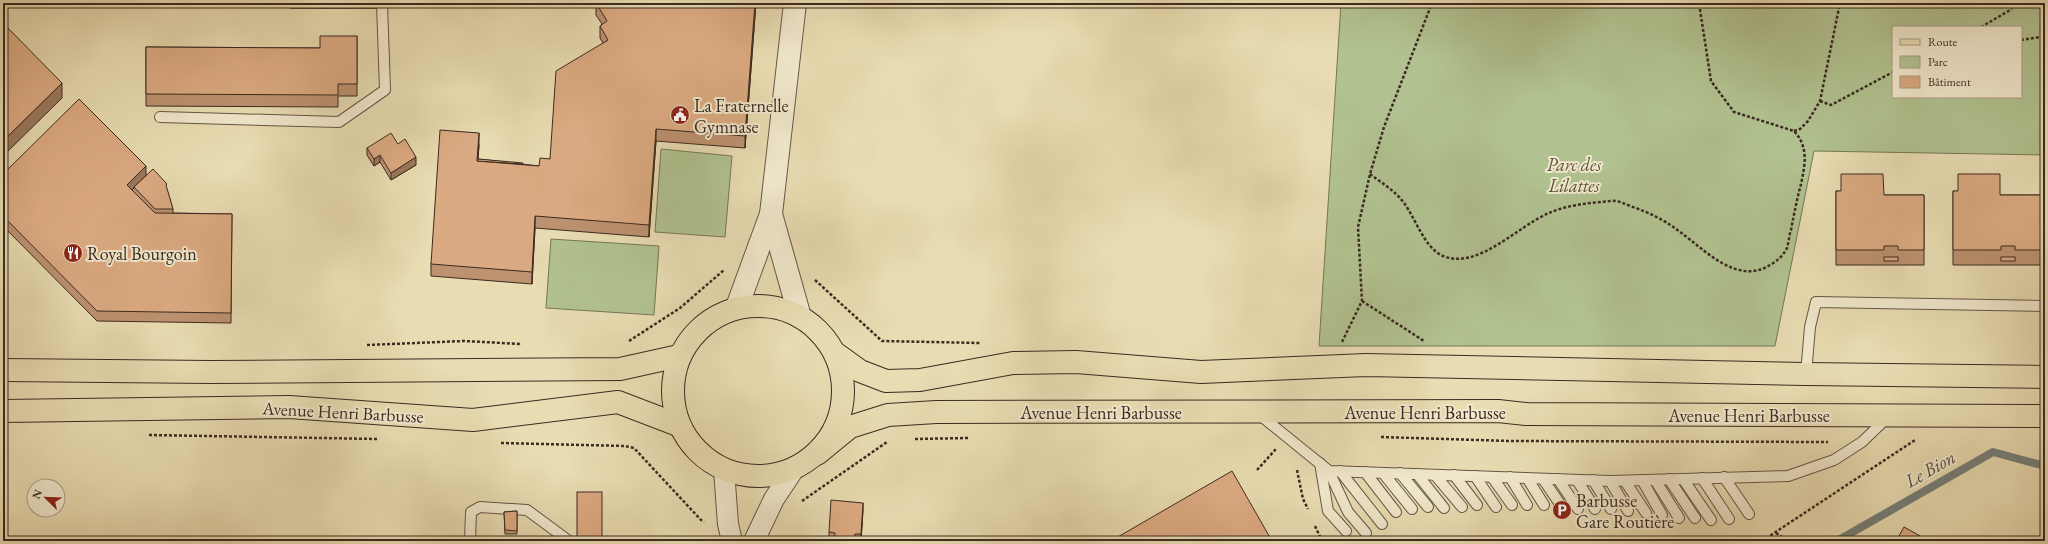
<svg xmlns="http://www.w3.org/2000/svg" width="2048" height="544" font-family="'EB Garamond',serif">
  <rect width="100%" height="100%" fill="#e9dcb2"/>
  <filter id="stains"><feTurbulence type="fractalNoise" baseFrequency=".005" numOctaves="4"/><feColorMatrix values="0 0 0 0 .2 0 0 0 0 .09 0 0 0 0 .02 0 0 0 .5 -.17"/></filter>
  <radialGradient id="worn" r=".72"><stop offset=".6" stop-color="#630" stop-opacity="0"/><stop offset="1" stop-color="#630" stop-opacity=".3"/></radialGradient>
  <g fill="#b1c290" stroke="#767658" fill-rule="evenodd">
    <path d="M1341,3h704v152l-231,-4 -39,195h-456zM1893,27h128v70h-128z"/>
    <path d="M661,149l71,7 -7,81 -70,-5z"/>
    <path d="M551,239l108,7 -5,69 -108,-7z"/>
  </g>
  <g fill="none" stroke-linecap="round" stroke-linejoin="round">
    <path stroke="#75807b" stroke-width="8" d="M1837,541l156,-89 52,14"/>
    <g stroke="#665645" stroke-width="12">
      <g id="service">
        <path d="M292,3h90"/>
        <path d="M160,117l179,5 46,-32 -3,-86"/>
        <path d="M1806,374l4,-47 6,-25 229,4"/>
        <path d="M1260,415l69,56 281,10 178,-5 46,-16 28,-18 26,-25"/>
        <path d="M1320,463l8,48 18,20"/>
        <path d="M1329,471l19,41 18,21"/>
        <path d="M1340,471l42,53"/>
        <path d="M1365,472l31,40"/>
        <path d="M1383,473l29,36"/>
        <path d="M1400,473l28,34"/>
        <path d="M1417,474l27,34"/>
        <path d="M1435,475l27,32"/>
        <path d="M1454,475l23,30"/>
        <path d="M1475,476l21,31"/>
        <path d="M1492,477l20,28"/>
        <path d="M1510,477l17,28"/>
        <path d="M1724,477l25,37"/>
        <path d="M1527,478l17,27"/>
        <path d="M1702,478l27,41"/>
        <path d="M1543,479l19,28"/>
        <path d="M1558,479l20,30"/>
        <path d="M1669,479l26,39"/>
        <path d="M1683,479l28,41"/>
        <path d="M1577,480l18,29"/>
        <path d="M1593,480l18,29"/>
        <path d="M1642,480l20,35"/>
        <path d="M1655,480l24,38"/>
        <path d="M1610,481l18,30"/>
        <path d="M1625,481l21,32"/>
        <path d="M470,541l1,-29 9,-5 47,3 42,31"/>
      </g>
    </g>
    <g stroke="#665645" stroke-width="22">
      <g id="minor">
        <path d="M724,470l4,54 4,17"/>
        <path d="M754,541l20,-42 22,-33"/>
      </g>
    </g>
    <g stroke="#665645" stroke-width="24">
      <g id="tertiary">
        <path d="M771,214l29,103"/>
        <path d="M737,307l34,-93 24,-211"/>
      </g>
    </g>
    <g stroke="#3b2a21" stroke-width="24">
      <g id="primary">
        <circle cx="758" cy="391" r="85"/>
        <path d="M835,353l25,18 26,10 34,-1 93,-17 63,-1 125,10 165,-7 440,9 239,3"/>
        <path d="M3,370l209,2 408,-3 59,-13"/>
        <path d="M3,411l286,-4 184,13 145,-18 60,23"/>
        <path d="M817,454l33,-27 38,-12 48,-3 562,-1 28,3 519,2"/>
      </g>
    </g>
    <g stroke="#3b2a21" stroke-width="2.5" stroke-dasharray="3 2" stroke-linecap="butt">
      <path d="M1981,27l31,-18"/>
      <path d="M2021,40l20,-3 4,2"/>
      <path d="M1820,101l11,4 62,-33"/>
      <path d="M1794,131l6,-2 8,-8 12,-20 20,-98"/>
      <path d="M1370,174c9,7 19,13 27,21 18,16 25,55 49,62 34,11 72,-31 103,-44 18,-8 40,-10 61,-12 7,-1 13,2 20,5 18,6 35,14 50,26 24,17 57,54 90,33 7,-4 13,-9 17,-17 2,-6 2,-13 4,-18 3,-16 6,-31 10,-46 4,-19 8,-37 -7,-53l-60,-19 -23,-31 -12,-78"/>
      <path d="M815,280l67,61 98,2"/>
      <path d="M1362,301l62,40"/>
      <path d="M629,341l51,-33 44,-38"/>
      <path d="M1342,342l20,-41 -4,-74 12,-53 14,-47 48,-124"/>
      <path d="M367,345l96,-4 59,3"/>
      <path d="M149,435l229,4"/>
      <path d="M1381,437l128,4 319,1"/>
      <path d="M915,439l53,-1"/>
      <path d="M501,443l124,3 9,2 67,72 3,2"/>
      <path d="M1257,470l19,-21"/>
      <path d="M1297,470l6,29 5,10"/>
      <path d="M802,501l85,-59"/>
      <path d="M1315,526l7,15"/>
      <path d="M1776,533l12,8"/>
      <path d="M1420,541l41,-4 44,4"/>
      <path d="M1762,541l153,-101"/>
    </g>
    <use href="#service" stroke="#f1e8cd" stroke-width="10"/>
    <use href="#minor" stroke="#f1e8cd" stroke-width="20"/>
    <use href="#tertiary" stroke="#f1e8cd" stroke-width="22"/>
    <use href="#primary" stroke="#e9dcb2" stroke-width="22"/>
  </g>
  <g fill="#bd9270" stroke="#3b2a21">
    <path d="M596,3h160l-11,145 -89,-7 -7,96 -114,-9 -3,56 -101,-8v-12l48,-119 -1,14 61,7 11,-7 53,-116 -3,-5v-12l2,-2 -6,-9z"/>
    <path d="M357,36v60h-19v11l-192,-1v-59l174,1z"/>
    <path d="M398,144l18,21 -25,15 -11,-18 -6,4 -7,-11v-7z"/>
    <path d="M3,174l143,1 21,15 6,19v4l59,1 -1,109 -134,-2 -94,-95z"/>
    <path d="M1836,191l48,4h40v70h-88z"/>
    <path d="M1953,191l47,4h41v70h-88z"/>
    <path d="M863,510l-2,31h-27v-1l-5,-1v-7z"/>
    <path d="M517,511v23h-12l-1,-22z"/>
  </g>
  <g fill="#9a775b" stroke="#3b2a21">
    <path d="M755,3h1l-11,145v-12z"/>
    <path d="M62,83v15l-59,58v-15z"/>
    <path d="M656,129v12l-7,96v-12z"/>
    <path d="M479,133v12l-2,24v-8z"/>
    <path d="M380,155v7l-6,4v-7z"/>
    <path d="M416,157v8l-25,15v-7z"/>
    <path d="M146,166v10l-12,11v1l-7,7v-10z"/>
    <path d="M535,216v12l-3,56v-12z"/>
    <path d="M863,503v7l-2,31v-7z"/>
  </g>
  <g fill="#dcaa82" stroke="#3b2a21">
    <path d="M596,3h159l-10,133 -89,-7 -7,96 -114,-9 -3,56 -101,-8 9,-134 39,3 -2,28 62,5 1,-8 10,1 6,-88 52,-31 -8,-14 7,-5z"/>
    <path d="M3,23l59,60 -59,58z"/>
    <path d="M320,36h37v48h-19v11l-192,-1v-47l174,1z"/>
    <path d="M79,99l67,67 -19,19 28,28 77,1 -1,99 -134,-2 -94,-95v-42z"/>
    <path d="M391,133l7,11 7,-5 11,18 -25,16 -11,-18 -6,4 -7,-11z"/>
    <path d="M478,159l45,4v1l-46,-3z"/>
    <path d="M153,169l14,15 -1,1 7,24h-18l-21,-22z"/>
    <path d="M1841,174h42l1,21h40v55h-26v-4h-14v4h-48v-59h5z"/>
    <path d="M1958,174h42v21h41v55h-26v-4h-14v4h-48v-59h5z"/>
    <rect x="1884" y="257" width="14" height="4"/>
    <rect x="2001" y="257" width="14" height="4"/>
    <path d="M1232,471l40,70h-154l-2,-3z"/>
    <rect x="577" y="492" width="25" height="49"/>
    <path d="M831,500l32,3 -2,31h-6v7h-21l1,-8 -6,-1z"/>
    <path d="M517,511v20l-12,-1 -1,-18z"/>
    <path d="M1904,527l25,14h-33z"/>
  </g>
  <defs>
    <g id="civic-disc" transform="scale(1)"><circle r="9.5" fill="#8f2418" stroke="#f1e8cd"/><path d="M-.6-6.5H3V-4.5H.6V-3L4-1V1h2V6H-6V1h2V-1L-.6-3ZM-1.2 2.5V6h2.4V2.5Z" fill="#fff"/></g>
    <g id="restaurant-disc" transform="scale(1)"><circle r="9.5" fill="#8f2418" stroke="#f1e8cd"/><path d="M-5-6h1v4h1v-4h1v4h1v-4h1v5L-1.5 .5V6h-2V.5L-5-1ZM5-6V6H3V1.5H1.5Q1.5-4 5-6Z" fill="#fff"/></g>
    <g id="parking-disc" transform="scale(1)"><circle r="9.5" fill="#8f2418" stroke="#f1e8cd"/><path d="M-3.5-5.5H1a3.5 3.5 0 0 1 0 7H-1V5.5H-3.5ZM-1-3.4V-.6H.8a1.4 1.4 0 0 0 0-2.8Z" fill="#fff"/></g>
  </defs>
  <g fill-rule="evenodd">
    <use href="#civic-disc" x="680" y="115"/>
    <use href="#restaurant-disc" x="73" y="253"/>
    <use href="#parking-disc" x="1562" y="510"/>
  </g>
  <g text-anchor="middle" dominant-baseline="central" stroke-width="4" stroke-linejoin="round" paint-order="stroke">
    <g font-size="18" fill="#3b2a21" stroke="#f1e8cd" text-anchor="start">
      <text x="694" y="105">La Fraternelle<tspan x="694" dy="21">Gymnase</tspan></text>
      <text x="87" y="253">Royal Bourgoin</text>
      <text x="1576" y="500">Barbusse<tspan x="1576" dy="21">Gare Routière</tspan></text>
    </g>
    <g font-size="18" font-style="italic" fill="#58503d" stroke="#f1e8cd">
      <text x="1574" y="164">Parc des<tspan x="1574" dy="21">Lilattes</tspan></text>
    </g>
    <g font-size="18" fill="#3b2a21" stroke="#f1e8cd">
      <text transform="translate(343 412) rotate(3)">Avenue Henri Barbusse</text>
      <text x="1101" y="412">Avenue Henri Barbusse</text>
      <text x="1425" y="412">Avenue Henri Barbusse</text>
      <text x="1749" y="415">Avenue Henri Barbusse</text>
    </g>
    <g font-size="19" font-style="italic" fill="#534e46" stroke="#f1e8cd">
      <text transform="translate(1930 469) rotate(-30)">Le Bion</text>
    </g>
  </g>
  <rect width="2048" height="544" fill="none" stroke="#e9dcb2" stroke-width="16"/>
  <rect x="4" y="4" width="2040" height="536" fill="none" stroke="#3b2a21" stroke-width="2"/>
  <rect x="8" y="8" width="2032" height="528" fill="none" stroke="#3b2a21"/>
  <rect x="1892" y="26" width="130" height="72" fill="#f1e8cd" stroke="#a89c88"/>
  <rect x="1900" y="39" width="20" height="6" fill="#e9dcb2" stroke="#a89c88"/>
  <text x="1928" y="46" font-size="12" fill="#3b2a21">Route</text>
  <rect x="1900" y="56" width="20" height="12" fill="#b1c290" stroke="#a89c88"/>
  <text x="1928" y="66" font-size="12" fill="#3b2a21">Parc</text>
  <rect x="1900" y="76" width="20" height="12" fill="#dcaa82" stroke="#a89c88"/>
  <text x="1928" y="86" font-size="12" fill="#3b2a21">Bâtiment</text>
  <g transform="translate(46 498) rotate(293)"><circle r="19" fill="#f1e8cd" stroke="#a89c88"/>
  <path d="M0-3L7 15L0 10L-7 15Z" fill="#8f2418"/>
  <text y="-6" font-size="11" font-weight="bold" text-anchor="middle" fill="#3b2a21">N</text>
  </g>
  <rect width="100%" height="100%" filter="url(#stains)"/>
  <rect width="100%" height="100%" fill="url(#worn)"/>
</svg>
